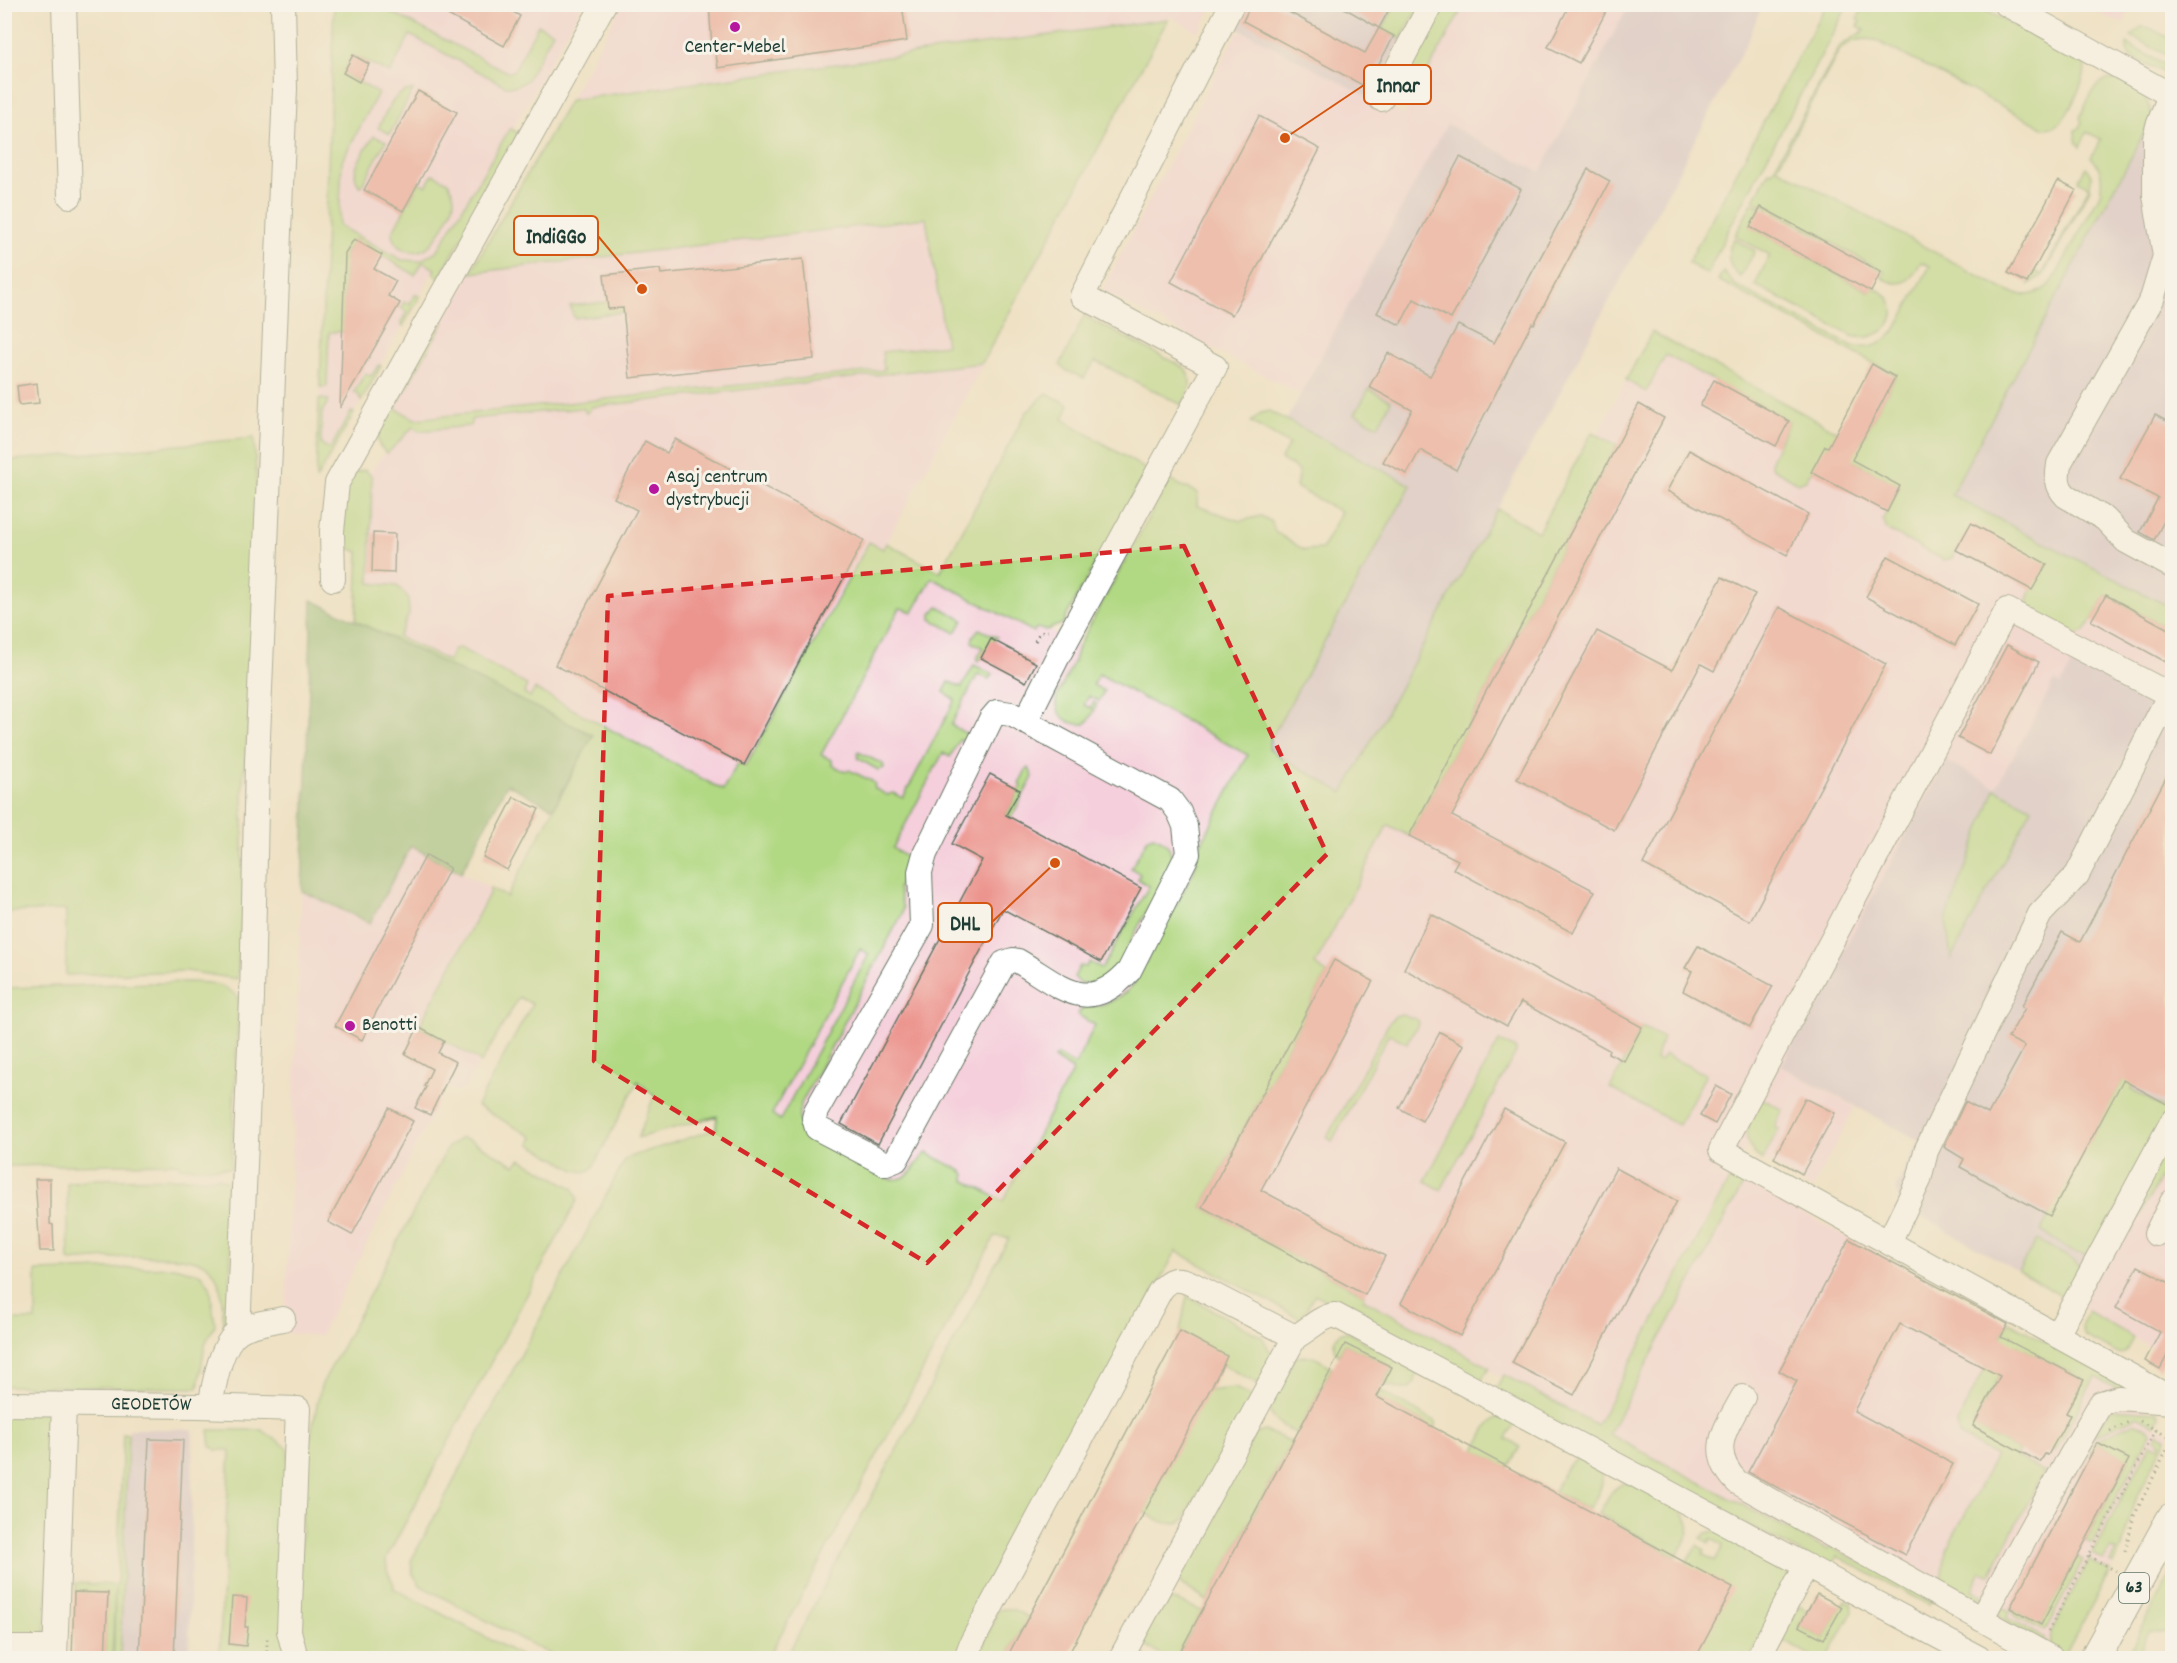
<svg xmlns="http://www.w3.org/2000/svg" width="2177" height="1663" font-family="Dekko,sans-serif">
  <rect width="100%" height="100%" fill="#f7f3e8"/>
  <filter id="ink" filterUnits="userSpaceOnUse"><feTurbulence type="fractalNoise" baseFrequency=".0167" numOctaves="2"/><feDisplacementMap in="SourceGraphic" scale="12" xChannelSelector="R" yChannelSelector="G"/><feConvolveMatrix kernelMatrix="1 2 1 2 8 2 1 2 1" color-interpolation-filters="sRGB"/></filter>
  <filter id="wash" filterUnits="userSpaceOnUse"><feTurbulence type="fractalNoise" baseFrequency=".008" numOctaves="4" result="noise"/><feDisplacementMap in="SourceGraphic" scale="24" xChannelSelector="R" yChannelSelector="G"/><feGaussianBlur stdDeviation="1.35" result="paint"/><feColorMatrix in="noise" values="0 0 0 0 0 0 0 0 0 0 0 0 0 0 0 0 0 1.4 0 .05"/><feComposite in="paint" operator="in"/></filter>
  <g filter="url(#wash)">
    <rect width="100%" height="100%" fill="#efe1c4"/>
    <g fill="#f5cfdc">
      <path d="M334,5h248l-266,475 4,-93z"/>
      <path d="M622,5h591l-15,27 -29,-16 -1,3 -598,81z"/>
      <path d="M1464,5h165l-89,167 -92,-48 -148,270 -198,-103 135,-258h12l155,83z"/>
      <path d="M2081,5h50l-8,19z"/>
      <path d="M1071,200l-185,343 383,205 -260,489 -243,-111 94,-177 -504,-328 6,-136 16,-24 34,-38 -26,2 84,-152z"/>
      <path d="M1652,332l190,103 330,173v59l-17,32 -94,-14 -6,-3 -59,105 -50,-26 -165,305 74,41 -43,82 -59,-36 -5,-10 -16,32 410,219 12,31 16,9 -36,68 -12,46 -55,103 -61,-33 2,-6 -31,-16 -3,5 -35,-16 -10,20 -744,-397 203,-384 21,11 208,-390 -20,-10z"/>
      <path d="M411,846l79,42 -14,170 3,5 -15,27 -8,2 -10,-5 -126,249 -35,-3 17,-442 68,32z"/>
      <path d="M2172,1135v211l-5,10 -87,-49z"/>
    </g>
    <g fill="#d1bdcc">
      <path d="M1242,5h178l-50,93 -138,-73z"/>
      <path d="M1629,5h133l-14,35 -85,161 -319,592 -68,-39 -7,-6v-6l142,-257 -125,-64 161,-297 93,48z"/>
      <path d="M2150,122l22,11v475l-221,-113z"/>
      <path d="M2075,657l81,43 4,18 12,7v410l-92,172 -181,-104 -3,-16 24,-46 -139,-75 165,-305 50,26 59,-106 6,4z"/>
      <path d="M129,1429h64l-4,229h-69z"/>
    </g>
    <g fill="#b1d882" stroke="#688a5b" stroke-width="1.5" fill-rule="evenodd">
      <path d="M334,5h43l132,68 6,-4 23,-44 15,7 -26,48c-7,6 -14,8 -23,5l-94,-50 -20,38 -37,-18 -10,18 35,20 -36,68 -3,65 63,34 18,1 18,-11 72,-122 11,7 -82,143 -6,-5 2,-4 -12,-7 -8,13 -61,-36 -9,14 -2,79h-14l-2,55h-7z"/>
      <path d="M1395,5h25l-19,34 -19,-9z"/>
      <path d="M1438,5h26l-52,96 -5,-7 -5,-18z"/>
      <path d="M1826,5h22l-120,226 -21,43 -19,-11z"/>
      <path d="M1865,5h110l107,56 3,5c1,12 -16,50 -27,58 -4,3 -9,4 -14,4l-169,-88c-15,-2 -25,0 -36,11l-62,117 232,124c19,6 31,3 44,-11l47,-87c3,-15 2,-26 -9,-37l10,-18 -14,-7 -7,15 -4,-5 -1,-12 3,-1 4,-7 -2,-4c5,-11 10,-26 19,-34 11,-11 34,1 43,10 6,6 8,15 10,22l-2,6 -199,373 221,113v23l-66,-36 -21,37 -7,3 -47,-24c-10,-13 8,-34 16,-46l-91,-15 -4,8 -8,2 -57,-30 -4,-11 17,-33 -74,-40 -20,34 -8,3 -26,-15 -2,-5 19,-42 -123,-66 -20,37 -20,-12 26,-48 208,112 36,-69 -178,-95 5,-8 12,13 118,62c18,2 29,-2 41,-15l36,-66 -9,-4c-9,17 -17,28 -39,16l3,-6 -131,-72 15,-29 3,1 68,-126 25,-16 -7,-4 2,-5 -3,-2z"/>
      <path d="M1168,19l-186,344 -391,44 -1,3 -4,3 -3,-5 -111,11 -2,7 -51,5 -6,-4 -26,27 -8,-9 -2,-12 54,-104 12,-6 -48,85 20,11 469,-49 -2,-18 64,-7 -20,-127 -456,55 100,-173z"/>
      <path d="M2141,27l9,1 22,12v18l-41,-22z"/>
      <path d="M2127,44l45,25v4l-5,1 -37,-18 -3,-6z"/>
      <path d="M413,90l-23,44 -12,-6c9,-16 15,-38 35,-38z"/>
      <path d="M374,136l12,5 -25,46c-16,-14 5,-37 13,-51z"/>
      <path d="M2086,167l5,9 -1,13 -47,86 -14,9 6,-13 7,4 47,-88 -11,-6z"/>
      <path d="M433,174l15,8c3,5 6,11 6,17 1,10 -16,38 -23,45 -13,14 -37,8 -39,-11l27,-51 7,4z"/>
      <path d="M1752,203l9,4 -10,20 119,65 3,-5c6,3 12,6 16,12 15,23 -13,44 -37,37l-97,-51 15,-30 -35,-19z"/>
      <path d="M1734,239l21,12 -15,26c-12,-10 -15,-24 -6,-38z"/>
      <path d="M415,295l5,1 -17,30 -2,-4 6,-10 -6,-4 3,-6 5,2z"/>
      <path d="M607,302l16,6v4l-49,6 -4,-12z"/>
      <path d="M1084,316l101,52c9,15 5,23 -3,37l-87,-44 -11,17 -17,-7 -7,-6z"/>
      <path d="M379,365l2,1 -20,35 -3,-7 -4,-2 11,-19 6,3z"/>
      <path d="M1369,389l22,12 -13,25 -23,-12z"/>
      <path d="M1047,393l22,12 -6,14 84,51 -85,154 -16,6 -10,-2 -2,4 -102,-54 -19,34 -13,-4 -79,147 11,5v5l14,7 3,-2 23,11 3,3 -1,4 13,7 6,-2 10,5 52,-98 -11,-8 5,-10 13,5 12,-22 18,9 -3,5 -11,-5 -27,51 21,12 1,7 -13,-5 -10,18 -7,-4 -50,95 17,12 -12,28 5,20 -1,6 -101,190c-5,14 -1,26 11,35l76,40c26,3 24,-15 39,-26l35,18 3,3 -1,6 39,21 70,-131 -19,-12 3,-3 18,10 20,-40 -17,-10v-2c6,-8 13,-6 23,-8 13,-3 24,-11 33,-21l59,-111 4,-12 -1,-8 52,-98 -149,-81 -6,11 11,6 -5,10 -10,-5 -5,9 7,3 3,-6 3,2 -8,16 -4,4c-17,1 -28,-7 -29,-25l18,-38 4,-14 91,-167 29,13 -1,13 43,15 21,-5 11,6 3,10 29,18 18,-1 19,-37 -45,-25 3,-16 -18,-12 8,-15 -38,-22 10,-9 8,-2 142,74 -142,257v6l7,6 67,39 154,-284 41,23 54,-100 25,13 -208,391 -21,-11 -73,140 12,8 -125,234 163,88 -2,4 126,68 -9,16 -165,-89 -14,25 -125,-68 -217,407h-173l223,-420 -14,-2 -227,422h-211l-136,-72 -8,-12 -2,-13 215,-403 90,-29 1,-13 -79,22 16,-42 -16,-15 -46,88 -7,3 -10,-2 -45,-26 3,-7 -56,-31 55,-102 -13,-7 -38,66 -5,-5 -57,-31 71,-135v-4l17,9 86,-162 -237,-114 3,-69 -16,-6v-51l10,-22 12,-3 7,6 -2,107 27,3 11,11 1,17 -11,23 50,24 6,-12 6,-1 67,37 -3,8 6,4 5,-8 188,101 15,-27 8,3 123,-224 14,7 3,-6 54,29 86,-159zM860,949l9,5 -89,166 -8,-6z"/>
      <path d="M321,399l8,1 -7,12 -1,32 9,5 21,-37 3,1 -38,67 3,-80z"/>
      <path d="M254,438l5,87 -6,153 -10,100v125l-6,76 -51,-8 -120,4v-65l-61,2 -1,-451z"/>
      <path d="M938,606l25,14 -6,11 -3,1 -23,-13v-5z"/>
      <path d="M979,629l18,8 -18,24 -3,-1 7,-12 -11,-6 1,-6z"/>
      <path d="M858,752l25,12 1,4 -6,2 -19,-11 -2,-5z"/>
      <path d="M1029,768l4,9 -22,41 -5,-3 16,-29 -3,-2 7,-14z"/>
      <path d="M1995,789l37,19 -81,150 -5,-38z"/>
      <path d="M1153,836c13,4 17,11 20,24l-59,114 -7,8 -26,2 -7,-7 6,-11 6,1 3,-5 13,6 47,-82 -11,-7 2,-5 -9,-6 17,-30z"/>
      <path d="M186,982c18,0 41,0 53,17l-8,169 -51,-1 -1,-4 -174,3v-178z"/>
      <path d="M1402,1014l16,6 1,3 -12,20 -18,-9 -57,107 -5,-4 62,-114 6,-7z"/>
      <path d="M1642,1027l21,11 -5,12 -2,10 4,1 5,-6 41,19 -27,51 -69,-37z"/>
      <path d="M1499,1041l17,8v3l-75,138 -16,-9z"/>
      <path d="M2139,1050l1,20 -9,19 36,21 -73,146 -21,-4 -32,-21z"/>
      <path d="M1759,1097l24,13 -8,17 4,2 -17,31c-26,-18 -13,-40 -3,-63z"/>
      <path d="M2172,1135v21l-41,76 -8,-4z"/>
      <path d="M461,1138l9,2 45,25 6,-6 52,29 5,11 -192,360 1,11 7,15 -1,3 132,70h-220l-8,-23 8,-186 5,-10 11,-53 127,-239z"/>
      <path d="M1732,1175l12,8 -135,251 216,115 3,1 1,-4 104,54 -4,5 -92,-49 -6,13 -336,-178 9,-16 93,50z"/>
      <path d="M219,1178l7,3 4,8c0,21 4,124 -6,135 -2,-17 -1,-45 -15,-57 -21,-18 -111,-8 -140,-6l-2,-78 23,-4z"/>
      <path d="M2037,1240l31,17 16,13 -14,31 -52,-30z"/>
      <path d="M174,1267l27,7 9,12 5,39 -10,19 -7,44 -193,-2v-66h31v-49z"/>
      <path d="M1187,1296l75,41 9,16v7l-12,24 -36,-19 -43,-34z"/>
      <path d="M2088,1311l45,26 -8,16 -7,1 -33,-18c-6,-10 -2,-16 3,-25z"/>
      <path d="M2009,1322l133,72 -18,-2 -29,-15 -40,75 -7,-4 21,-33 -3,-2 18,-33 -68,-35 -43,81 46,25 -3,6 28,15 -54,103 -9,-3 -9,18 12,6 -2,3 -6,-3 -3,7 -34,-18 3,-5 4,-30 50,-94 -37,-21 -2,-12z"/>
      <path d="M1347,1332l70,40 -2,10 -6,7h-7l-18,-5 8,-17 -47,-23 -7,12c-6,-8 -6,-16 2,-23z"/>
      <path d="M1305,1356l9,1 18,10 -35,67c-12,-7 -25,-12 -29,-27l28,-50z"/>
      <path d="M1235,1388l17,9 -69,124c-15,7 -26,-2 -39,-9l64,-121z"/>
      <path d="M1380,1391l56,31 -2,6 -57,-31z"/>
      <path d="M2111,1409l46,3 2,5 -5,8 -17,-9 -44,21z"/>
      <path d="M5,1411h43l8,7 -11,217 -7,4 -33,-1z"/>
      <path d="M1502,1416l14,5 -10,18 14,8 -12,21 -33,-18c7,-13 12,-30 27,-34z"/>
      <path d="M2135,1422l15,8 1,3 -59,111 -6,-3 43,-81 -31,-17 -7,11 -1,-1 6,-13z"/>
      <path d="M209,1430h53l26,18 -2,210h-67l11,-208h-14l-5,-4zM230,1636l17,1v9l-18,-2z"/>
      <path d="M1265,1431l27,11 -85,159 -26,-17 -3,-12 77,-138z"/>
      <path d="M123,1433l5,1 -8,224h-6l1,-69 -3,69h-7l2,-65 -31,-1v-9l41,2z"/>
      <path d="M2158,1433l9,5 -33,64 -12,46 -9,17 -3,-2 6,-12 -6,-2 -6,11 -12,-6 59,-111 8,4 2,-5 -6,-4z"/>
      <path d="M1582,1457c29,15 22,29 7,52l-35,-17c7,-14 12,-31 28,-35z"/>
      <path d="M1625,1483h6c17,9 64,25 58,49 -2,8 -9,17 -13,25l-77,-43c7,-12 11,-26 26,-31z"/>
      <path d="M1718,1530l67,36 3,4v16l-38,72h-37l-14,-7 -13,-88 11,-18 8,6 -2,3 12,7 8,-15 -12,-8 -2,5 -8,-5 6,-5z"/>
      <path d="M2077,1557l6,3 -38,71 -31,-15 -4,-8 31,17z"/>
      <path d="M2089,1560l21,11 -45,84 -15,-4 1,-19z"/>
      <path d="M2172,1571v62h-23l-13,25h-10z"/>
      <path d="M1172,1600l6,1 24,10 -26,47h-7l-30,-15 22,-39z"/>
      <path d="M1845,1600l7,4 1,7 -26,47h-12l-32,-17 -9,17h-3l28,-52 9,5 -9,15 25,13z"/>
      <path d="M2001,1608l8,4 -2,6 38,20 -1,10 -46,-33z"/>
      <path d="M1004,1609h8l16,8 -22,41h-28l20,-48z"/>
    </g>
    <path fill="#8cb870" stroke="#567a52" stroke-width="1.5" d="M312,600l281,135 -40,73 -46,-24 -46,89 -50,-27 -41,77 -68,-32z"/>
    <g id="blocks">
      <g fill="#ec958f">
        <path d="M428,4h71l21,12 -16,30z"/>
        <path d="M709,4h193l5,37 -189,27 -3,-20h-3z"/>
        <path d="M1251,4h23l91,49 14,-25 15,8 -28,51 -123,-66z"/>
        <path d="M1337,4h55l-13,24z"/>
        <path d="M1570,4h40l-31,59 -31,-16z"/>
        <path d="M353,55l16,9 -10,18 -16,-9z"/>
        <path d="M418,91l39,21 -54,99 -39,-21z"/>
        <path d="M1259,116l61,33 -88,166 -61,-33z"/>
        <path d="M1460,157l61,32 -70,130 -37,-20 -14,26 -23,-12z"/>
        <path d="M1588,169l22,12 -76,143 -2,-1 -76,147 -36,-20 -13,24 -24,-12 29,-52 -43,-23 19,-34 42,23 28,-51 36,18z"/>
        <path d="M2058,181l18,9 -49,93 -19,-10z"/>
        <path d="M1761,207l120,65 -10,20 -121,-65z"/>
        <path d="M354,239l28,16 -8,14 22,12 -8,15 12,7 -60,105 5,-155z"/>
        <path d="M803,259l11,100 -184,19 -7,-70 -15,1 -4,-34 56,-6 1,5z"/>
        <path d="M1872,364l23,13 -43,83 48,26 -13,26 -76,-40 14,-26 3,1z"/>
        <path d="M1714,380l75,41 -13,25 -76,-40z"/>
        <path d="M37,383l2,20 -20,2 -2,-19z"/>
        <path d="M1639,404l25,14 -212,398 143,75 -22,42 -120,-64 5,-9 -49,-24z"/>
        <path d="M2155,415l17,9v82l-18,34 -14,-8 18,-34 -38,-19z"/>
        <path d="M675,439l189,101 -120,225 -189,-100 82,-155 -23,-12 31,-57 22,12z"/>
        <path d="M1689,450l119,64 -21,41 -120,-64z"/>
        <path d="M1971,523l76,41 -15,26 -76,-40z"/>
        <path d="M373,533l22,1 -1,39 -22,-1z"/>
        <path d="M1888,556l90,48 -23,41 -89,-48z"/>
        <path d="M1722,577l33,17 -41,77 -13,-7 -87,166 -97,-51 80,-148 75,39z"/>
        <path d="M2106,595l66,36v19l-6,12 -75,-41z"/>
        <path d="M1779,607l107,57 -136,257 -107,-57z"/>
        <path d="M991,639l45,24 -10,19 -45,-24z"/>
        <path d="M2007,645l32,17 -49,93 -32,-17z"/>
        <path d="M2172,766v341l-49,-27 -73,136 -90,-49 4,-8 -20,-12 21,-45 23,12 37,-68 -17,-8 17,-30 -3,-2 40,-74 18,10z"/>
        <path d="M990,774l30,16 -14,25 135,73 -40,74 -98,-53 -125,235 -37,-20 141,-264 -30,-16z"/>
        <path d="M514,797l25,12 -32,61 -24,-13z"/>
        <path d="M426,855l24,13 -88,172 -27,-14z"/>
        <path d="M1431,914l211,113 -18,34 -16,-8 1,-3 -88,-48 -14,24 -103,-57z"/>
        <path d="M1698,946l75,40 -23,41 -67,-36 9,-20 -7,-3z"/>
        <path d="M1334,960l39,21 -112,209 124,66 -20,39 -163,-88z"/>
        <path d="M418,1027l26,14 -6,12 18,9 -26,53 -15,-7 11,-21 -2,-1 8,-17 -27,-15z"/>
        <path d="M1440,1032l24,13 -42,76 -23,-13z"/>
        <path d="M1716,1086l15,8 -16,30 -15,-8z"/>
        <path d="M1805,1098l30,15 -33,61 -28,-16z"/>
        <path d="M389,1108l24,13 -61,114 -24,-13z"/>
        <path d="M1504,1109l61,33 -105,194 -59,-33z"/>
        <path d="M1616,1168l61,33 -103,194 -62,-32z"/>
        <path d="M35,1179h15v45l3,1 1,26h-14z"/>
        <path d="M1849,1239l159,85 -7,13 83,43 -18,33 4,2 -22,40 -3,-1 -5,8 -67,-36 27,-50 -100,-52 -46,87 99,53 -48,91 -157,-83 49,-91 -18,-10z"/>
        <path d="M2138,1266l34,18v62l-12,23 -15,-8 15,-29 -44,-24z"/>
        <path d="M1180,1331l47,25 -4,9 -157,294h-60z"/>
        <path d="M1345,1344l47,23 -15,30 356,191 -38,71h-519z"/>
        <path d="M149,1439l34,1 -9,219h-35z"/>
        <path d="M2097,1443l32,16 -88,166 -31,-17z"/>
        <path d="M74,1592l34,1 -3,66h-33z"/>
        <path d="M1817,1594l25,13 -18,32 -25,-13z"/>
        <path d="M232,1597l15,1 -2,29h3l-2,19 -17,-2z"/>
      </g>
    </g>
  </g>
  <g filter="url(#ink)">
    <use href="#blocks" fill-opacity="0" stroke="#687666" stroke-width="1.5"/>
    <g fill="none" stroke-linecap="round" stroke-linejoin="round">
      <g stroke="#687666" stroke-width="26">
        <g id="minor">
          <path d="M64,4l6,192"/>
          <path d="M2006,4l166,92"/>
          <path d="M2170,95l-12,31 -3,12v57l10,61 -13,43 -93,165c-2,13 -3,22 7,32l39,23 21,22 46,25"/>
          <path d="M1381,99l50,-95"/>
          <path d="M333,579l-1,-48 5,-48 267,-479"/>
          <path d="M2172,696l-165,-86 -286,540 451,249"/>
          <path d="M997,712l14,2 159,86 9,12 6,14 3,28 -59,117c-42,46 -68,15 -111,-10l-5,-1 -9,3 -108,197 -10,4 -69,-36 -3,-10 2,-7 106,-186 -2,-53 5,-18 66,-135z"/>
          <path d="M1025,722l34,-68 156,-287 -133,-71 150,-292"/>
          <path d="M2156,1234l16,-32"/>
          <path d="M1889,1242l30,-62 7,-29 114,-237 37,-39 93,-181"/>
          <path d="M238,1332l14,-334 5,-237 28,-672 -2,-85"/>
          <path d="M2057,1335l115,-213"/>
          <path d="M1743,1397c-17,31 -36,54 -6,85l314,176"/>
          <path id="s1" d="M4,1404l195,2 99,3 -9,222 7,27"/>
          <path d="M210,1406c4,-20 10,-61 28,-74 11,-8 31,-10 45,-13"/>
          <path d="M2069,1459l32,-56 17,-5 54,4"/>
          <path d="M1981,1619l85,-155"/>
          <path d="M4,1648h51"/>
          <path d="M55,1658l9,-253"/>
          <path d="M966,1658l6,-16 188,-351c9,-12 16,-14 30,-8l105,54"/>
          <path d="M1121,1658l174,-321c14,-7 24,-20 40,-22l644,343"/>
          <path d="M1758,1658l48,-92"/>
        </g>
      </g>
      <g stroke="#687666" stroke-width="32">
        <path id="major" d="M2095,1658l77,-140"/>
      </g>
      <g stroke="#687666" stroke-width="3" stroke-dasharray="1.5 4.5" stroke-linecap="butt">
        <path d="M1035,641l5,-9 8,-1"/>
        <path d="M2140,1421l32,18"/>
        <path d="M2110,1431l21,-10"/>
        <path d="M2125,1551l9,-35 38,-76"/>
        <path d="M2089,1556l27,15"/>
        <path d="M2048,1632l108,-202"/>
        <path d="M267,1658v-22"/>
      </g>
      <use href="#minor" stroke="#fff" stroke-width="24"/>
      <use href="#major" stroke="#fff" stroke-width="30"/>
    </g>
  </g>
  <path d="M0 0H2177V1663H0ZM1184,546l143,308 -400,409 -333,-202 14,-465z" fill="#efe1c4" fill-opacity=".55" fill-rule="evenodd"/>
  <path fill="none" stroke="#d62828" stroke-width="4.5" stroke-dasharray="12 8" stroke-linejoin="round" d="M1184,546l143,308 -400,409 -333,-202 14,-465z"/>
  <g fill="#b5179e" stroke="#f7f3e8" stroke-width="2">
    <circle cx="735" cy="27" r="6"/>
    <circle cx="654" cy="489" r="6"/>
    <circle cx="350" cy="1026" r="6"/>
  </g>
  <g text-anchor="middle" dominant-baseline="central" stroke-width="6" stroke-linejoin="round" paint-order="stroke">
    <rect fill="#f7f3e8" stroke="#60746a" stroke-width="1.5" x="2119" y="1573" width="30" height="30" rx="4.5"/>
    <g font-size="18" font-weight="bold" fill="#1f3d34">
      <text x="2134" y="1588">63</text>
    </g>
    <g font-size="20" fill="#1f3d34" stroke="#f7f3e8" text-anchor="start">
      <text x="735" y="48" text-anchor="middle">Center-Mebel</text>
      <text x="666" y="478">Asaj centrum<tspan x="666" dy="23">dystrybucji</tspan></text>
      <text x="362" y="1026">Benotti</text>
    </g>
    <g font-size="20" fill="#1f3d34" stroke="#f7f3e8">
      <text stroke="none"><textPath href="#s1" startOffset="147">GEODETÓW</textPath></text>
    </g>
  </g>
  <path fill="none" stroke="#d45610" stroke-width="2" d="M1285 138L1364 85M642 289L598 236M1055 863L992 922"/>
  <g fill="#d45610" stroke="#f7f3e8" stroke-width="2">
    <circle cx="1285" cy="138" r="6"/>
    <circle cx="642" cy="289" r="6"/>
    <circle cx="1055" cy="863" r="6"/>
  </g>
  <g fill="#f7f3e8" stroke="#d45610" stroke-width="2">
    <rect x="1364" y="65" width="67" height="39" rx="6"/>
    <rect x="514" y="216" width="84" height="39" rx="6"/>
    <rect x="938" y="903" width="54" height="39" rx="6"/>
  </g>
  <g font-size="21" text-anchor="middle" font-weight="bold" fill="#1f3d34">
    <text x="1398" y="92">Innar</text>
    <text x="556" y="243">IndiGGo</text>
    <text x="965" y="930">DHL</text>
  </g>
  <rect width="2177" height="1663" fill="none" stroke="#f7f3e8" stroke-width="24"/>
</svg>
